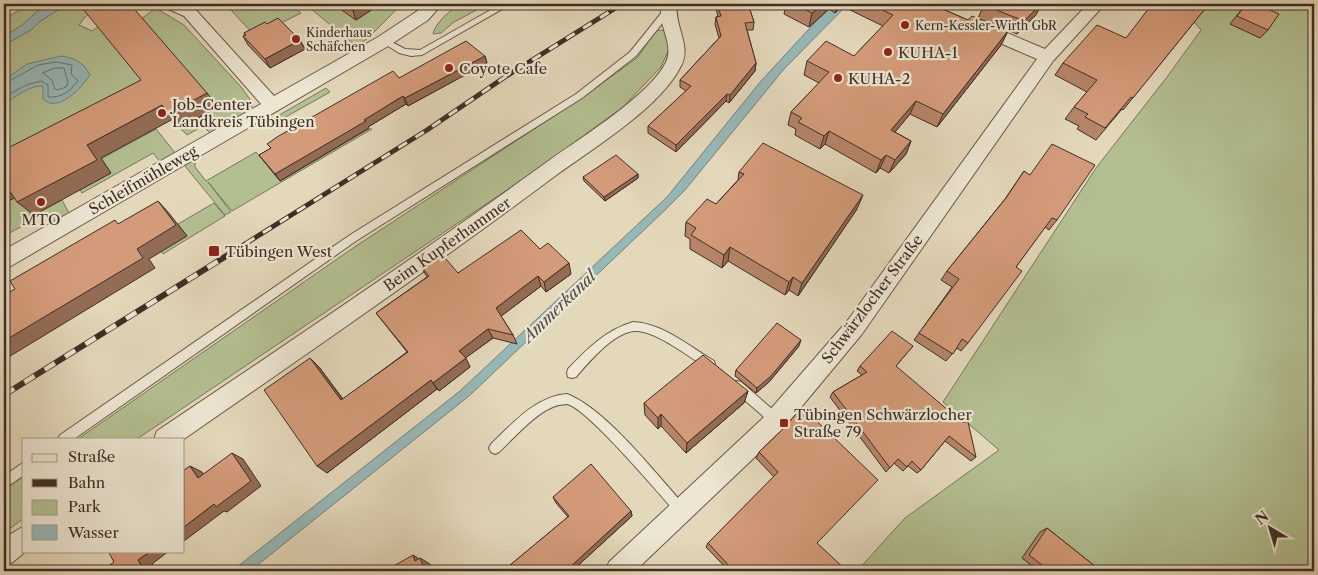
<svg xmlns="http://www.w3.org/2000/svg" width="1318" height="575" font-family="'Libre Caslon Text',serif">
  <rect width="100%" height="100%" fill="#e4d8bb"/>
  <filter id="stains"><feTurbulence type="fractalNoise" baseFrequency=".004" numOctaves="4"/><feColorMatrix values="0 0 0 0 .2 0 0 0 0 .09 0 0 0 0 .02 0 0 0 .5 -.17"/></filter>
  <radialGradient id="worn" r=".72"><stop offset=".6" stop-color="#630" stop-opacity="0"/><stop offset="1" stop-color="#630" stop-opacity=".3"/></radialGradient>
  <g fill="#b3bf91" stroke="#78765b">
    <path d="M30,4h25l-17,7 -17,15 -17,10v-17z"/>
    <path d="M67,4h34l-16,13 -6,8 13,6 31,-21 30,85 -149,76v-126l27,-15 8,-8z"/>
    <path d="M235,4h55l11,9 -46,23 -24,-26z"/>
    <path d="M305,4h97l-35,35 -11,7z"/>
    <path d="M461,4h27l-34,18 -13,11 -8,1c2,-11 18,-25 28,-30z"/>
    <path d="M1179,4h135v567h-457l48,-53 94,-68 -56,-48 153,-234 71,-91 34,-47z"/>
    <path d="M156,8l28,17 58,63 11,16 -6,11 -36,19 -8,-8 -16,9 -7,-7 38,-21 -77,-88z"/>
    <path d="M662,30l8,6 1,9 -10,22 -38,40 -85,62 -401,270h-59l275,-191 236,-155 49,-36 17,-26z"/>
    <path d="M326,88l4,4 -64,36 -4,-3z"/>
    <path d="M156,129l20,25 -15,9 -8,-10 -71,40 -2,-3 31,-17 -10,-14z"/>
    <path d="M369,129h3l-140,82 -24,-29 23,30 -6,3 -41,-50 9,-4 2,1v5l11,14 50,-29 24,29z"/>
    <path d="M4,171l28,45 30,-16 7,13 -16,10 -7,-10 -42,23z"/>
    <path d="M214,203l11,13 -62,38 -2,-3 26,-15 -9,-12z"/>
    <path d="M24,476v42l-20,15v-43z"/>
  </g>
  <g fill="#97b8b7" stroke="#73817d">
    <path d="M55,4h12l-28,18 -8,8 -27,15v-9l17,-10 17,-15z"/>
    <path d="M832,4h16l-64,65 -99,121 -20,20 -196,186 -219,175h-18l228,-180 207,-194 94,-116z"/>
    <path d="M61,56c14,2 23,7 29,19 -8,12 -32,39 -47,24v-13c-14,-1 -26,11 -39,17v-23l23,-16z"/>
  </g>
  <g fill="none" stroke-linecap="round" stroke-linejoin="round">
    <g stroke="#6a736e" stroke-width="1">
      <path d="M55,68h9l4,14 -2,5 -8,3 -3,-1 -3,-9 -9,-7z"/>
      <path d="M4,84l34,-19 18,-3 16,3 -1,9 7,7c-8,10 -16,17 -30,16v-12l-7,-4 -15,4 -22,12"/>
    </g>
    <g stroke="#68584a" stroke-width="2">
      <g id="service">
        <path d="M501,4h10l-89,51 -11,1 -12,-3 -19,-12 4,-3 21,11 15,1z"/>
        <path d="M666,10l4,3 -1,2 -33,41 -54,42 -226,143 -282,198h-16l2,-4 290,-200 226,-141 54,-42 33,-41z"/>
        <path d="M633,322c29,1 56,24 81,39l1,3 -1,3 -4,2 -4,-2c-17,-10 -52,-38 -72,-36 -21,2 -45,31 -58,46l-4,1 -4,-1 -1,-4 1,-4c19,-20 38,-39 65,-47z"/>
        <path d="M737,381l4,1 39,34 2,4 -2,4 -4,1 -4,-1 -39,-34 -1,-4 1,-4z"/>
        <path d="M567,394c39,15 90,81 119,113l2,4 -2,4 -4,2 -4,-2c-17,-19 -91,-107 -111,-111 -1,0 -7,1 -8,1 -20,4 -45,33 -60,47l-4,2 -4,-2 -2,-4 2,-4c21,-20 45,-48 76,-50z"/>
        <path d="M24,462v13l-20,14v-13z"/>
      </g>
    </g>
    <g stroke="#68584a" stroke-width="2">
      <g id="minor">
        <path d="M163,4h21l10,4 80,88 104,-59 38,-25 9,-8h17l-14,16 -38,25 -379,221 -7,2v-18l257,-146 -77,-88 -18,-8z"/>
        <path d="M662,4l15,1c-3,20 14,40 5,59 -20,43 -89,84 -127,112 -122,91 -247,177 -371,263h-30l3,-8c133,-89 265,-178 394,-272 30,-21 100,-65 115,-97 9,-19 -10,-38 -4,-58z"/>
        <path d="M1088,4h17l-52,57 -191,273 -84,101 -143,136h-29l3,-9 153,-143 86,-99 189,-261 -63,-27 -2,-4 2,-4 6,-1 6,1 59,25z"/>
        <path d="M24,526v25h2l-13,11 -9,3v-27z"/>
      </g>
    </g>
    <use href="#service" fill="#ede6d3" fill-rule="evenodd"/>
    <use href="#minor" fill="#ede6d3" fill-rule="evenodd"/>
    <g stroke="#3e2e25" stroke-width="5">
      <path id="rail-far1" d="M229,254l198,-124 78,-53 117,-73"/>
    </g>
    <g stroke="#3e2e25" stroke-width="6">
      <path id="rail" d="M4,395l227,-142"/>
    </g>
    <use href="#rail-far1" stroke="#ede6d3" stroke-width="3" stroke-dasharray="10" stroke-linecap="butt"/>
    <use href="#rail" stroke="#ede6d3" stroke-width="4.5" stroke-dasharray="12" stroke-linecap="butt"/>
  </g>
  <g fill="#b68569" stroke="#3e2e25">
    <path d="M333,4h46v1l-23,15z"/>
    <path d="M717,4h31l6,18 -1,8h-6l9,33 -1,8 -26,32 -3,-2 -50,51 -28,-19v-7l38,-35 -6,-4v-7l39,-42 -4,-14 1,-7 2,-1 -2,-7z"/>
    <path d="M786,4h145l37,16 10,-2 6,-13 52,10 -19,19 -35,-14 26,11 -7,14 -64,82 -27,-13 -15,18 16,9 -5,13 -17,19 -9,-5 -4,5 -51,-29 -5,5 -25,-14 1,-6 -8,-4 3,-13 28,-29 -15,-8 3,-14 47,-5 29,-30 -41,-20 -7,7 -6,-4 -20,18 -25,-13z"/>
    <path d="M1246,4l22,26 -8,8 -30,-14z"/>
    <path d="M1204,10l-81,100 -1,-1 -26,31 -19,-11 2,-3 -14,-7 9,-12 13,-15 -32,-17 8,-12 63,-25z"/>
    <path d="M267,24l33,16 5,9 -35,19 -22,-23 -5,-9 2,-1 -1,-2z"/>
    <path d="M485,56l2,7 -79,43 -2,-2 -38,23 1,1 -89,53 -21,-26 140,-77z"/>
    <path d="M1024,171l33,49 -8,10 -4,-3 -29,40 -48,76 -7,8 -4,-3 -11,13 -32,-21 38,-53 -11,-7 6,-9 58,-72z"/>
    <path d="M739,172l118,37 -59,87 -9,-6 -4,5 -57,-34 -6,7 -32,-19v-10l-5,-3 1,-14 30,-18 22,-24z"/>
    <path d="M638,174v4l-33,23 -21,-20 -1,-4z"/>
    <path d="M540,249l31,25 -25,18 -5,-6 -40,30 12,19 4,9 -24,-6 -28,20 5,9 -31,24 -2,-2 -110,84 -8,-106 24,32 64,-47 -31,-39 51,-36 -7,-12 38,8z"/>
    <path d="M799,346l-30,36 -13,11 -21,-17 1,-6z"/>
    <path d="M913,346l-17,20 80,91 -5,4 -26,-20 -24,29 -4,3 -9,-7 -5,5 -9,-8 -8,9 -56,-75 3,-5 29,-17 -5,-4 3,-5z"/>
    <path d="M748,391l-4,12 -58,50 -25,-27 -3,3 -13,-14 -1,-12z"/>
    <path d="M782,430l35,113 28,28h-116l-23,-24 2,-4 66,-66 -18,-19 3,-6z"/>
    <path d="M553,497l78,14 1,5 -60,55h-69l65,-54 -12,-14z"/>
    <path d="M1047,528l54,43h-62l-17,-13 18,-26z"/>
  </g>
  <g fill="#946c55" stroke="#3e2e25">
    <path d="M4,4h12l-12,6z"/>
    <path d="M363,4h16v1l-23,15 -3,-9z"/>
    <path d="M823,4h7l-1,5 -20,18 3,-14z"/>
    <path d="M838,4h5l-1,2 -7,7z"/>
    <path d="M1041,4h1l-6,11 -19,19 7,-13z"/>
    <path d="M1008,31l-7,14 -64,82 6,-13z"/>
    <path d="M300,40l5,9 -35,19 -5,-9z"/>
    <path d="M485,56l2,7 -79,43 -3,-8z"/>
    <path d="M756,63l-1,8 -26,32 1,-8z"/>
    <path d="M207,93l11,14 -38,21 -7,-9 -72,39 10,15 -77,42 -17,-13 70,-57 75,-40z"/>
    <path d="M727,94l-1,7 -50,51v-7z"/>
    <path d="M403,96l3,8 -38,23 1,1 -89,53 -5,-7z"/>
    <path d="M916,101l-6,13 -24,29 5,-13z"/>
    <path d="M829,131l-4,13 -5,5 4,-13z"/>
    <path d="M911,141l-5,13 -17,19 6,-13z"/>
    <path d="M886,155l-6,13 -4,5 5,-13z"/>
    <path d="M638,174v4l-33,23 -1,-4z"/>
    <path d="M4,182l17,13 -17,8z"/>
    <path d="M863,195l-6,14 -59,87 4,-13z"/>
    <path d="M158,201l10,11 19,24 -38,23 6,9 -148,90 -3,-2v-15l133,-92z"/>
    <path d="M730,247l-2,14 -6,7 2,-13z"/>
    <path d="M569,263l2,11 -25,18 -2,-10z"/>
    <path d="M538,276l3,10 -41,31 -4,-9z"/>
    <path d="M793,277l-4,13 -4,5 4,-13z"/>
    <path d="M488,329l5,9 -29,21 -5,-8z"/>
    <path d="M801,340l-2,6 -30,36 -13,11 1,-5z"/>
    <path d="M310,358l9,9 30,41 -8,-8z"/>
    <path d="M466,358l4,9 -31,24 -6,-8z"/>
    <path d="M431,380l6,9 -110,84 -10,-7z"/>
    <path d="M748,391l-4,12 -58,50 1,-10z"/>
    <path d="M661,414v12l-3,3v-11z"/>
    <path d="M232,453l11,6 18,27 -34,26 -3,-1 -40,30v-14l30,-23z"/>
    <path d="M190,466l12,6 7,11 -11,-5z"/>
    <path d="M631,511l1,5 -60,55h-2l-2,-2z"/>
    <path d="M151,551h18l-17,13 4,7h-12l-6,-11z"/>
    <path d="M413,555l8,5 -1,-2 10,6 3,7h-8l-10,-10z"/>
  </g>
  <g fill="#d49b7a" stroke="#3e2e25">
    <path d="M79,4h36l7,4 8,-4 77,89 -39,21 -6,-9 -75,40 10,15 -80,42 -13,-20v-32l137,-70z"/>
    <path d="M342,4h21l-10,7z"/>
    <path d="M717,4h31l6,18 -9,1 11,40 -26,32 -3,-1 -51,51 -28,-19 43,-40 -11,-6 41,-44 -5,-19 5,-1z"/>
    <path d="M794,4h29l-11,9z"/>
    <path d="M870,4h61l37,16 4,-4 36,15 -65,83 -27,-13 -25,29 20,11 -16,19 -9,-5 -5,5 -52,-29 -5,5 -26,-14 4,-4 -11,-6 38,-40 -22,-11 19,-20 28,15 39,-41z"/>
    <path d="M985,4h56l-17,17 -40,-16z"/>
    <path d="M1152,4h39l13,6 -71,88 -2,-1 -26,31 -20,-11 3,-3 -14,-7 23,-27 -34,-17 34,-38 29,13z"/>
    <path d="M1246,4h10l23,10 -11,16 -31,-14z"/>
    <path d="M278,18l22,22 -35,19 -22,-23 3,-1 -2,-2 21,-11 2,2z"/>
    <path d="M466,41l19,15 -80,42 -2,-2 -39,24 2,1 -91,53 -16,-19 12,-7 -4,-4 10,-7 116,-66 6,7z"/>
    <path d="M763,143l100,52 -61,88 -9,-6 -4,5 -59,-35 -6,8 -33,-20 5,-7 -10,-6 21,-23 9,5 28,-30 -5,-2z"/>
    <path d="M1052,144l43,21 -38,55 -5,-2 -36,49 6,4 -54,72 -6,-4 -9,15 -34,-21 40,-54 -12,-8 59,-73 18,-27 6,4z"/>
    <path d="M616,155l22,19 -34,23 -21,-20z"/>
    <path d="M158,201l18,24 -39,24 6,9 -139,83v-46l11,-6 -5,-8 105,-61 3,4z"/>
    <path d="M521,230l19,19 8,-6 21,20 -25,19 -6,-6 -42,32 17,27 -25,-6 -29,22 7,7 -33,25 -2,-3 -114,86 -53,-76 46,-32 31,42 67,-48 -32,-39 53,-37 -9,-11 20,-13 18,21z"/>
    <path d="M777,323l24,17 -30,36 -14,12 -21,-18z"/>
    <path d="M892,331l21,15 -17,20 66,56h6l8,35 -27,-21 -28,34 -9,-9 -5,6 -9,-8 -8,9 -57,-76 34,-20 -7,-6z"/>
    <path d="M703,355l45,36 -61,52 -26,-29 -3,4 -14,-15z"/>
    <path d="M802,407l76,73 -61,63 29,27 -1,1h-111l-26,-28 70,-71 -19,-20 23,-22z"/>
    <path d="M232,453l19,28 -35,26 -2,-3 -30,23v-57l6,-4 8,12z"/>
    <path d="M591,464l40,47 -63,58 2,2h-67l66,-55 -16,-19z"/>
    <path d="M1047,528l54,43h-51l-21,-16z"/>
    <path d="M108,551h43l-13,9 6,11h-43l13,-9z"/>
    <path d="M413,555l2,6 5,-3 5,13h-40z"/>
  </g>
  <g fill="#8f2418" stroke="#ede6d3" stroke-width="2">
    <circle cx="905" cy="25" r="5"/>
    <circle cx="296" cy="39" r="5"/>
    <circle cx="888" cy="52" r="5"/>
    <circle cx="449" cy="68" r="5"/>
    <circle cx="838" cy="78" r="5"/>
    <circle cx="162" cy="113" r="5"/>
    <circle cx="41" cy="202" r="5"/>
    <rect x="208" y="245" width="12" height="12" rx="2.5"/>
    <rect x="779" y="418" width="10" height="10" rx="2.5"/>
  </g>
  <g text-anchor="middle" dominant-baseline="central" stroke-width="4.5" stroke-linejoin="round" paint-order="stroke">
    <g font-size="12" fill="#3e2e25" stroke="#ede6d3" text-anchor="start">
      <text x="915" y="25">Kern-Kessler-Wirth GbR</text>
      <text x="306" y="32">Kinderhaus<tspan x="306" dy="14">Schäfchen</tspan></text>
    </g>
    <g font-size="15" fill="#3e2e25" stroke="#ede6d3" text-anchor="start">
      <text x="898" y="52">KUHA-1</text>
      <text x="459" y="68">Coyote Cafe</text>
      <text x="848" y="78">KUHA-2</text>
      <text x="172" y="104">Job-Center<tspan x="172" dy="17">Landkreis Tübingen</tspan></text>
      <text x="41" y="219" text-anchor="middle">MTO</text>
      <text x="225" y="251">Tübingen West</text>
      <text x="794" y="414">Tübingen Schwärzlocher<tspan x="794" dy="17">Straße 79</tspan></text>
    </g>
    <g font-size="15" fill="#3e2e25" stroke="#ede6d3">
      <text transform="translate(143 180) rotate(-30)">Schleifmühleweg</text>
      <text transform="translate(447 244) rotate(-35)">Beim Kupferhammer</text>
      <text transform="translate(872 299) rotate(-53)">Schwärzlocher Straße</text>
    </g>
    <g font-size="16" font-style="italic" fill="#504a42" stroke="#ede6d3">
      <text transform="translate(559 306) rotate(-44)">Ammerkanal</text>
    </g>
  </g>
  <rect width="1318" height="575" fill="none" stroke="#e4d8bb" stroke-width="20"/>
  <rect x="5" y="5" width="1308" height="565" fill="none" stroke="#3e2e25" stroke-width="2.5"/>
  <rect x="10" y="10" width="1298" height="555" fill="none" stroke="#3e2e25"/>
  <rect x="22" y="438" width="162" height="115" fill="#ede6d3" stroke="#a79c8d"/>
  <rect x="32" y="454" width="25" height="8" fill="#ede6d3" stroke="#a79c8d"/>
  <text x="68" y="462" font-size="15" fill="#3e2e25">Straße</text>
  <rect x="32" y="479" width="25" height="8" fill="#3e2e25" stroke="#a79c8d"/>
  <text x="68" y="488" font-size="15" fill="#3e2e25">Bahn</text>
  <rect x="32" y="500" width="25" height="15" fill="#b3bf91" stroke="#a79c8d"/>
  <text x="68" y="512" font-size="15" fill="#3e2e25">Park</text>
  <rect x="32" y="525" width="25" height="15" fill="#97b8b7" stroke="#a79c8d"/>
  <text x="68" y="538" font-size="15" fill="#3e2e25">Wasser</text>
  <g transform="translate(1270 528) rotate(322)" stroke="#ede6d3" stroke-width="4" paint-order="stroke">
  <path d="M0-4L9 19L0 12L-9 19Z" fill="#3e2e25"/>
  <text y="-8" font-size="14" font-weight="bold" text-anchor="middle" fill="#3e2e25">N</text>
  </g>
  <rect width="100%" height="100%" filter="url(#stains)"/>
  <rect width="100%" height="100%" fill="url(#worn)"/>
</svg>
